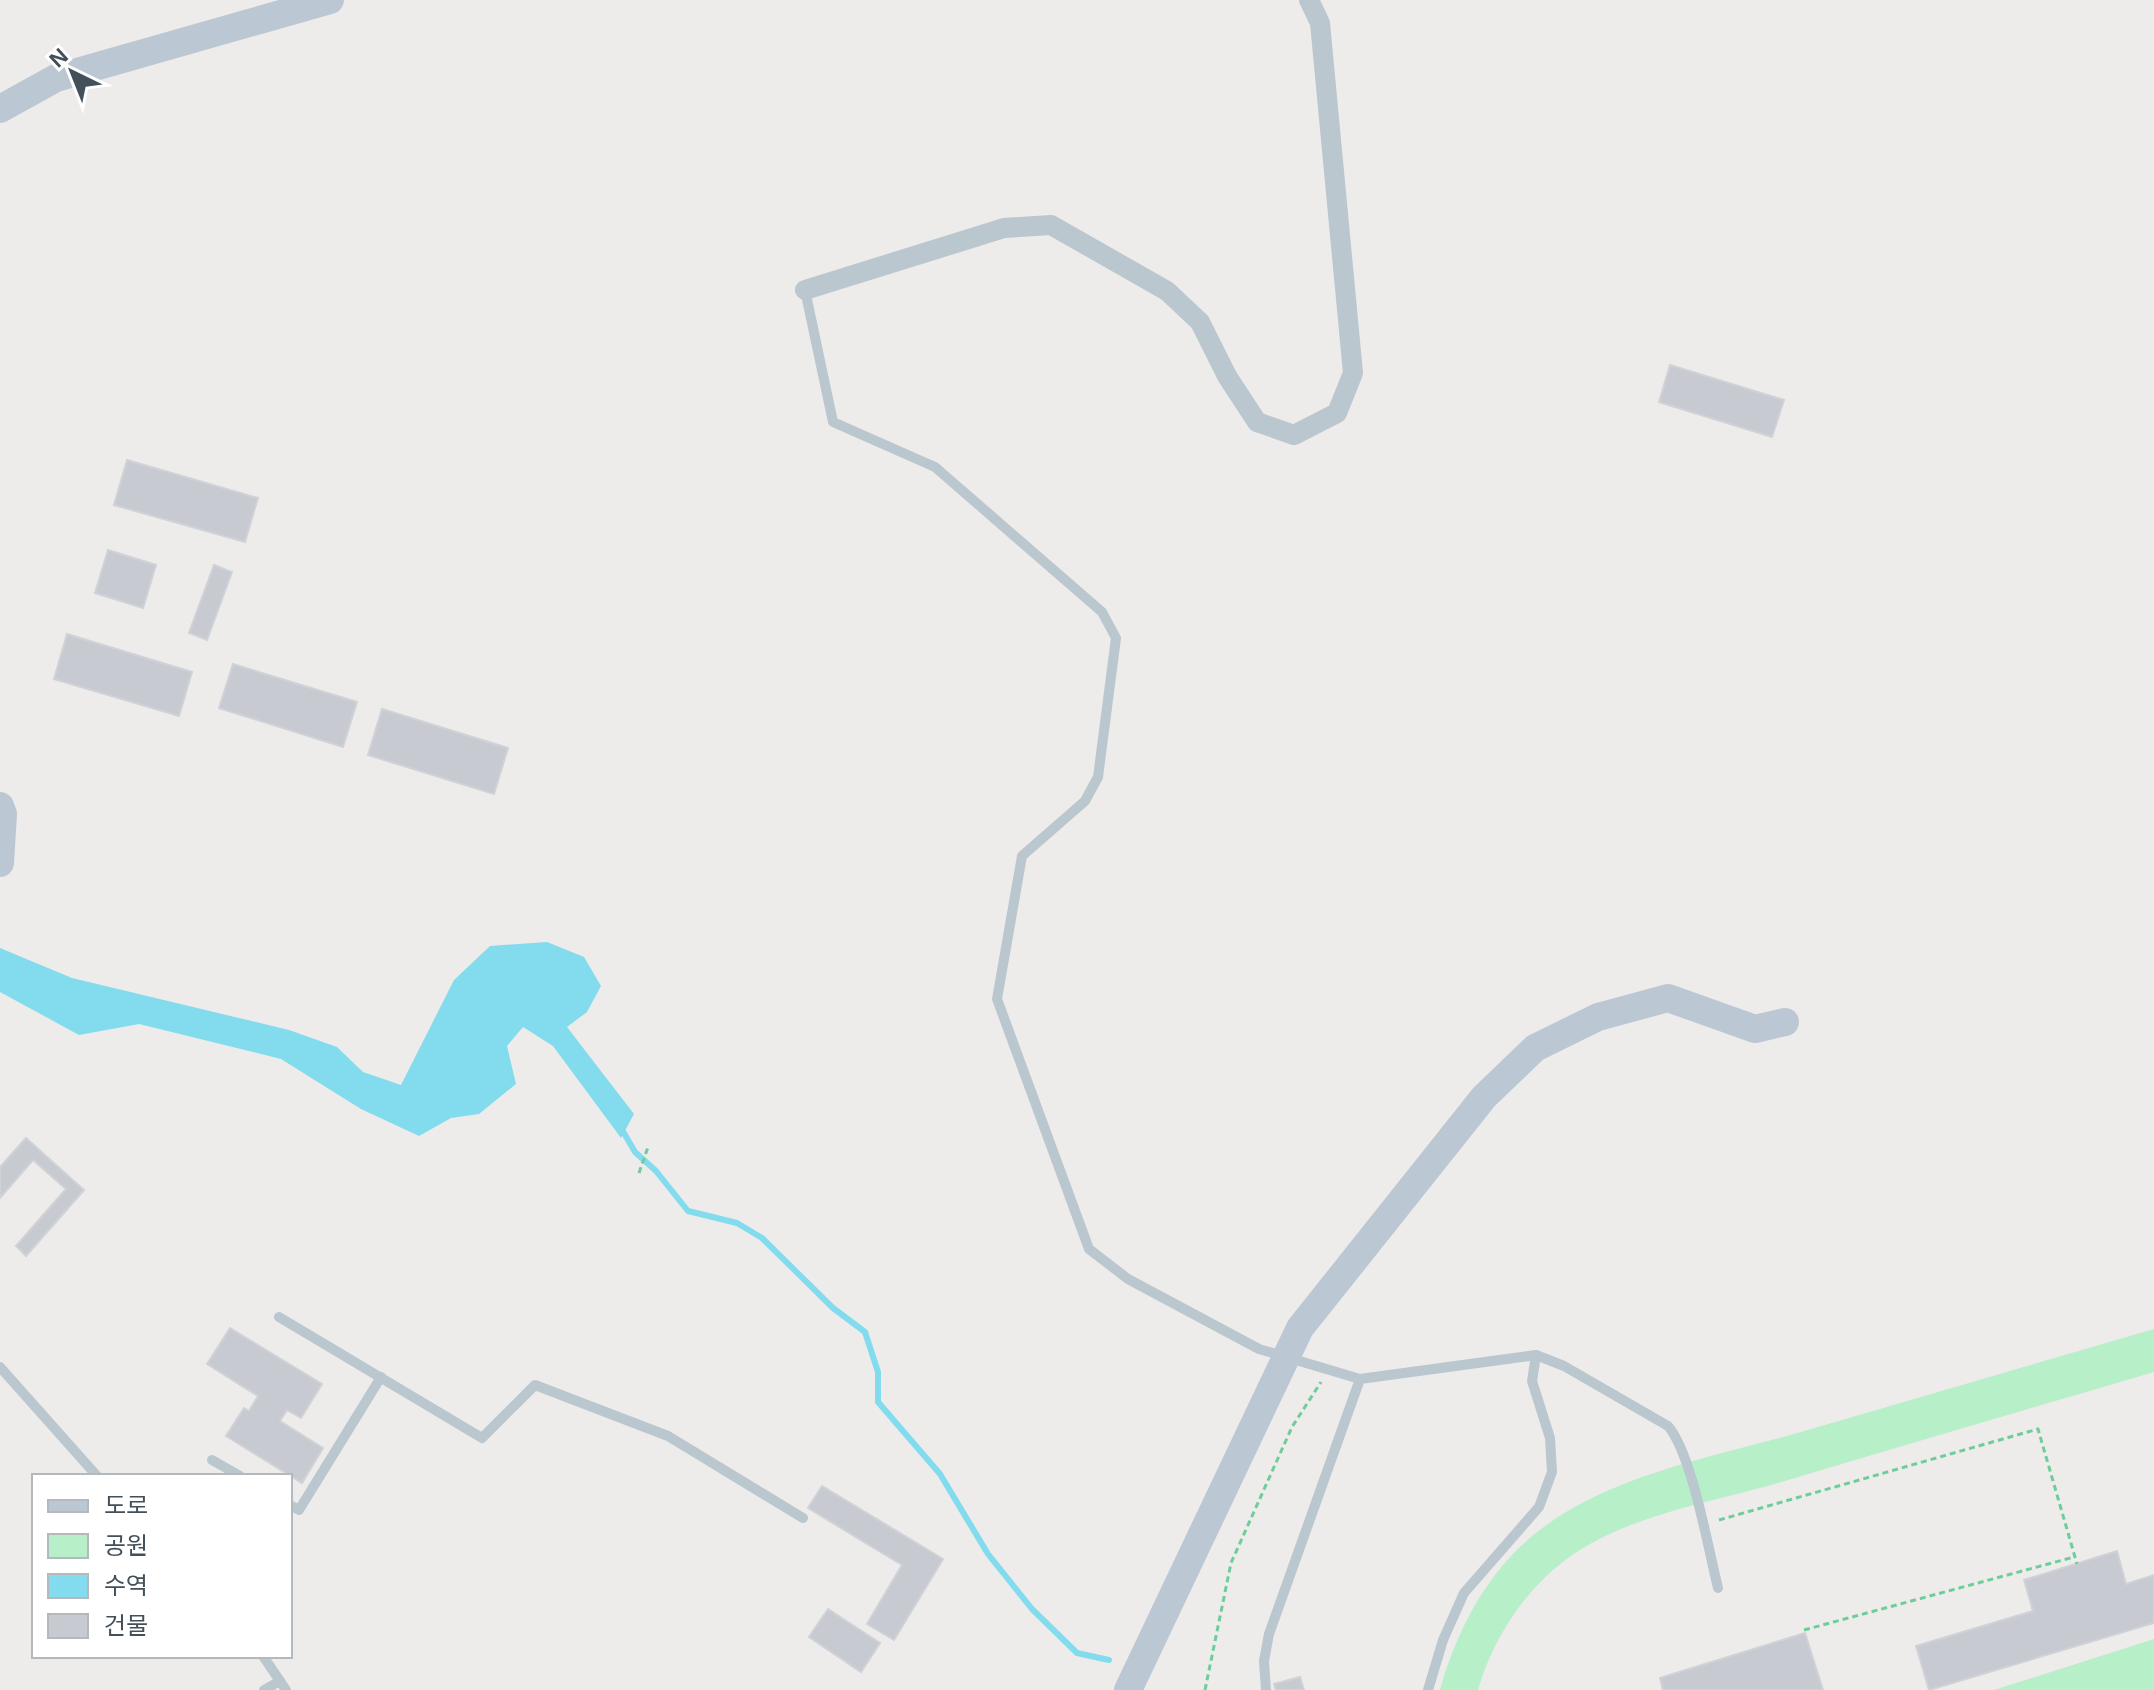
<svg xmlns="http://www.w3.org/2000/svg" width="2154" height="1690" font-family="Arial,'Noto Sans KR',sans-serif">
  <rect width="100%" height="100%" fill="#eeebeb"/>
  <g fill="#b7efc9">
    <path d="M2154,1329v43c-126,37 -253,74 -379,112 -61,17 -130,29 -185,60 -55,30 -95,87 -112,146h-38c17,-61 49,-122 101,-161 72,-54 168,-71 253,-95 120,-35 240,-70 360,-105z"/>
    <path d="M2154,1639v51h-160z"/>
  </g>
  <path fill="#82dced" d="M547,942l37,15 17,29 -14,26 -20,15 67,87 -13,24 -68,-92 -30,-19 -16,19 9,38 -37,30 -28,4 -32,18 -58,-27 -80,-50 -142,-35 -60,11 -79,-43v-44l72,30 217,52 48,17 26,25 38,13 53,-105 36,-34z"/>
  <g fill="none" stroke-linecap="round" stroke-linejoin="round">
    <path stroke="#82dced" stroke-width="6" d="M621,1128l14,24 21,19 32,40 49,12 25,15 71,70 32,24 13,40v30l62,72 48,80 44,55 45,44 32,7"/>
  </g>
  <g fill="#c8cad1" stroke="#cfd2d7" stroke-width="2">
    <path d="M1670,365l114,35 -12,37 -113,-35z"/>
    <path d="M127,460l131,38 -13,44 -131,-37z"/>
    <path d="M108,550l48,15 -13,43 -48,-15z"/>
    <path d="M214,565l18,7 -25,68 -18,-7z"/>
    <path d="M67,634l125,38 -13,44 -125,-37z"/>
    <path d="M233,664l124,38 -14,45 -124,-39z"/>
    <path d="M382,709l126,39 -14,46 -126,-39z"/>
    <path d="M26,1138l58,52 -58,66 -10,-10 50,-57 -33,-29 -33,38v-31z"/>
    <path d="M230,1328l92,56 -21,34 -14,-8 -7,11 43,27 -21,35 -76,-47 18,-28 5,3 9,-15 -51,-32z"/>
    <path d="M822,1486l121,73 -49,81 -27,-16 35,-59 -94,-57z"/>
    <path d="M2117,1551l9,33 28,-9v48l-225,67 -13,-44 117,-35 -9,-31z"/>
    <path d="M828,1609l52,34 -19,29 -52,-35z"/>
    <path d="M1805,1633l18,57h-160l-3,-12z"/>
    <path d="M1300,1677l4,13h-28l-2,-6z"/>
  </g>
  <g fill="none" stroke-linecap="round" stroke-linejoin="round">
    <g stroke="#6ecd9a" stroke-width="3" stroke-dasharray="6 4" stroke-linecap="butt">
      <path d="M639,1173l9,-26"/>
      <path d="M1719,1520l319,-91 39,135"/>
      <path d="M1804,1630l270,-73"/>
      <path d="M1205,1690l26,-127 61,-136 29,-45"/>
    </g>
    <g stroke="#bbc7cf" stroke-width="10">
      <path d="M805,290l28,132 102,45 167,145 14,26 -18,139 -13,24 -63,55 -25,143 92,250 39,30 131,70 101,30 176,-24 28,11 104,60c24,28 40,122 50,162"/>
      <path d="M279,1317l203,121 53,-53 133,51 135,82"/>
      <path d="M0,1367l97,109"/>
      <path d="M212,1460l28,16"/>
      <path d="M290,1505l9,5 82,-133"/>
      <path d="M263,1656l23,34"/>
      <path d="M264,1690l16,-9"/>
      <path d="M1266,1690l-2,-29 5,-27 91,-255"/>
      <path d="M1428,1690l15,-50 21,-47 75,-86 13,-35 -2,-34 -18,-57 4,-26"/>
    </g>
    <path stroke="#bbc7cf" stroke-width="20" d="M805,290l199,-62 47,-3 116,66 33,31 27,54 30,46 37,13 43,-22 16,-40 -33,-350 -11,-23"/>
    <g stroke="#bbc8d4" stroke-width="28">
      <path d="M0,109l56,-31 274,-78"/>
      <path d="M0,806l3,8 -3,49"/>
      <path d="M1128,1690l172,-362 184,-231 51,-49 63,-31 70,-19 87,31 30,-7"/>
    </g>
  </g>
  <rect x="32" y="1474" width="260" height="184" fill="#ffffff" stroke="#b4b9bd" stroke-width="2"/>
  <rect x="48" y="1500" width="40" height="12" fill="#bbc8d4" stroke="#b4b9bd" stroke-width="2"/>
  <text x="104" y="1514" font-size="24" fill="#435059">도로</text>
  <rect x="48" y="1534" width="40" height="24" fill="#b7efc9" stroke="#b4b9bd" stroke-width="2"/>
  <text x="104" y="1554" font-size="24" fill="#435059">공원</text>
  <rect x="48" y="1574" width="40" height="24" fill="#82dced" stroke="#b4b9bd" stroke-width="2"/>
  <text x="104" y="1594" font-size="24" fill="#435059">수역</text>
  <rect x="48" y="1614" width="40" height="24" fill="#c8cad1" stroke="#b4b9bd" stroke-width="2"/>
  <text x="104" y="1634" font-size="24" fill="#435059">건물</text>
  <g transform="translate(72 72) rotate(317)" stroke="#ffffff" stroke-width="6" paint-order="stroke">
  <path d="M0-6L14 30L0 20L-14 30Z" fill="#435059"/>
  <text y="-12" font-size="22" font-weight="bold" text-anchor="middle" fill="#435059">N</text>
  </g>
</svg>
